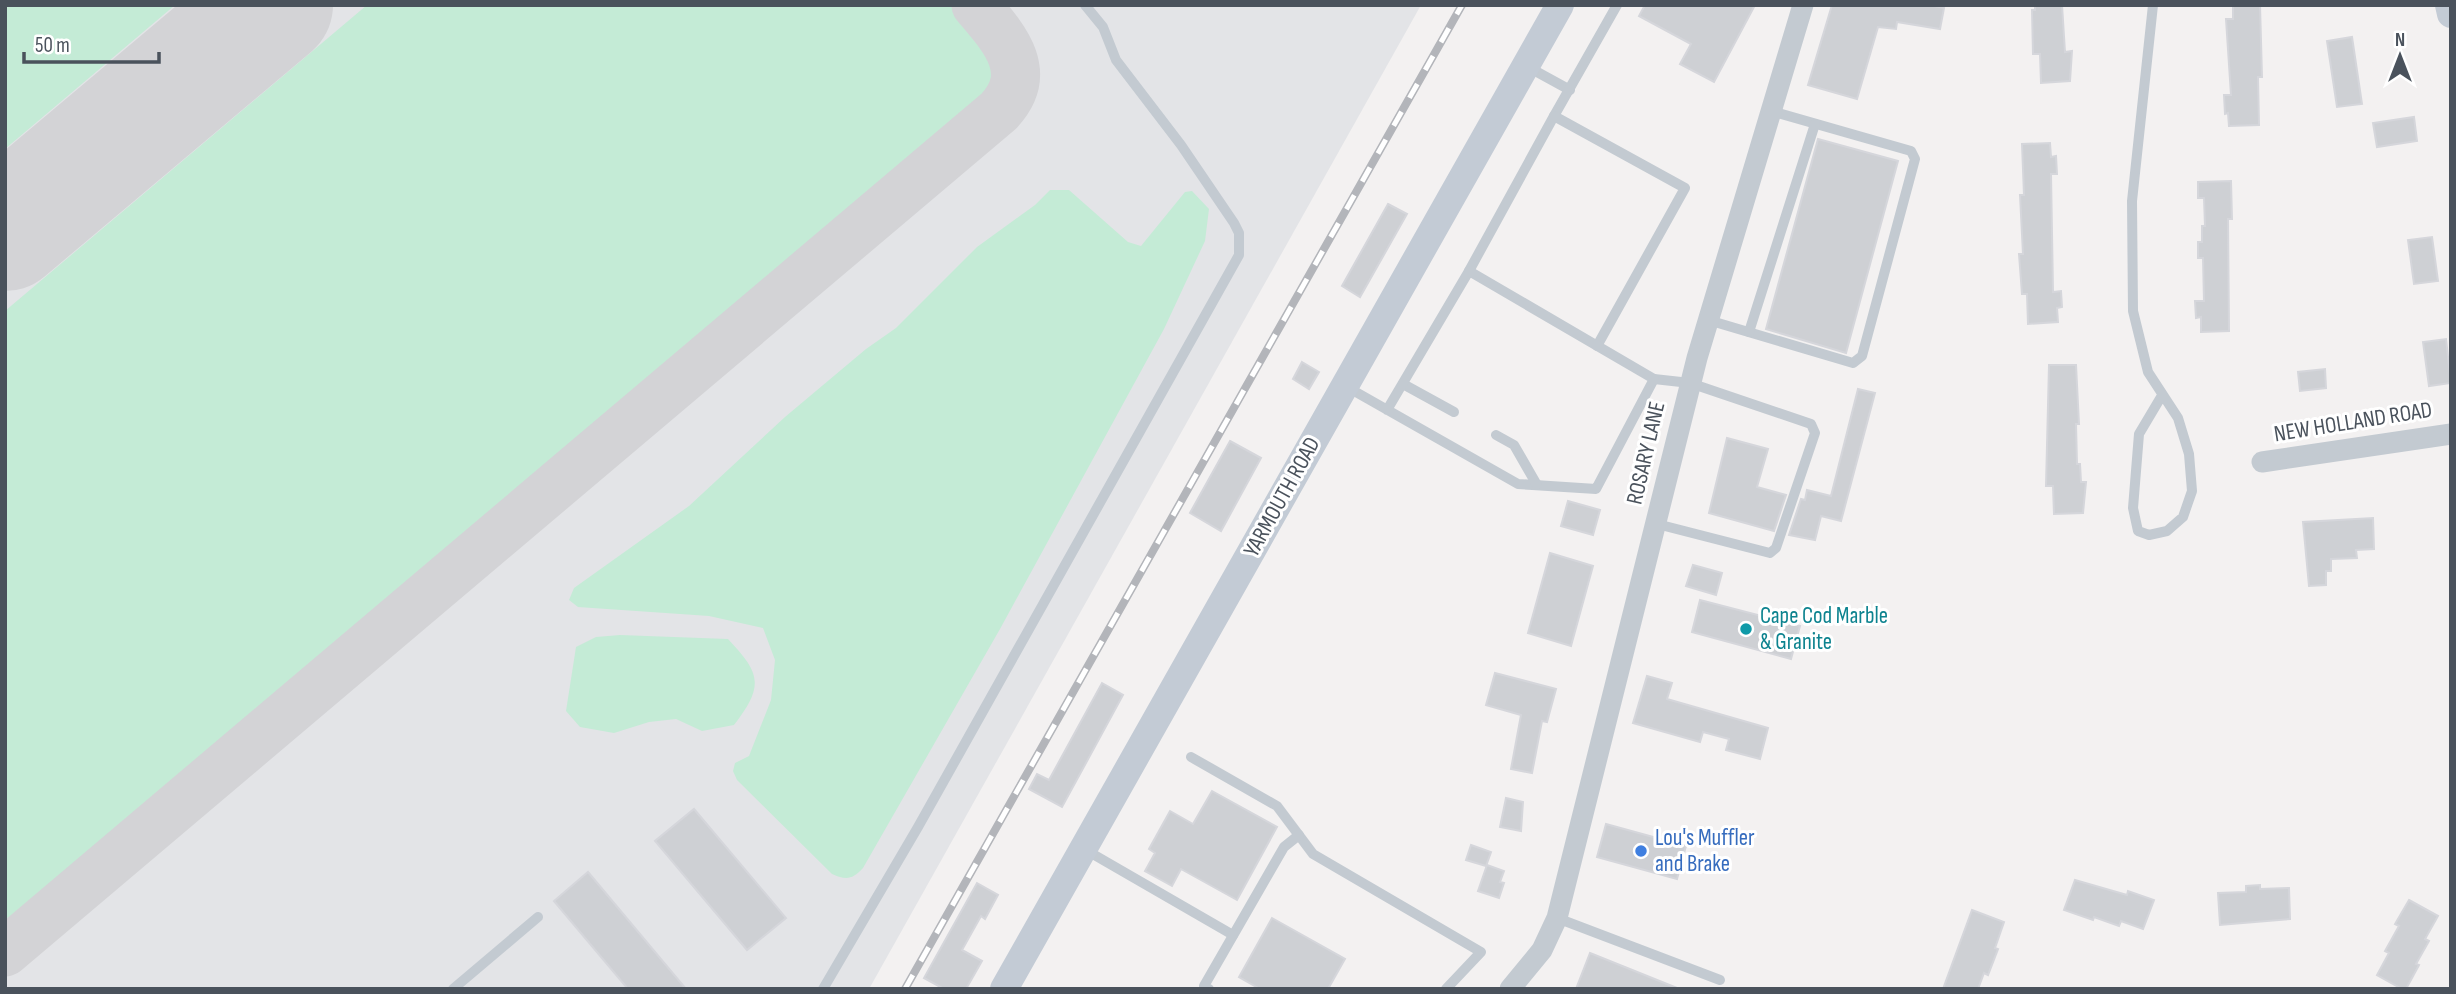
<svg xmlns="http://www.w3.org/2000/svg" width="2456" height="994" font-family="'Sofia Sans Condensed',sans-serif">
  <rect width="100%" height="100%" fill="#f3f1f1"/>
  <path fill="#e3e4e7" d="M5,5h1416l-552,984h-864z"/>
  <g fill="#c4ebd6">
    <path d="M5,5h170l-170,144z"/>
    <path d="M367,5h588c39,45 66,58 17,109l-869,735 -81,62 -17,8v-608z"/>
    <path d="M1050,190h19l59,52 13,4 44,-54 7,-1 17,18 -4,32 -41,88 -164,300 -137,239c-11,12 -17,12 -31,6l-95,-94 -4,-9 2,-8 14,-7 22,-56 4,-40 -12,-32 -54,-12 -131,-9 -9,-7 5,-12 115,-82 96,-89 81,-68 30,-21 81,-81 58,-42z"/>
    <path d="M620,635l108,4c32,34 37,46 6,86l-32,6 -26,-12 -27,3 -35,11 -34,-6 -14,-16 10,-64 20,-10z"/>
  </g>
  <g fill="none" stroke-linecap="round" stroke-linejoin="round">
    <path stroke="#d3d3d6" stroke-width="49" d="M5,952l994,-841c37,-40 4,-74 -23,-106"/>
    <path stroke="#d3d3d6" stroke-width="122" d="M5,230l267,-225"/>
  </g>
  <g fill="#ced0d4" stroke="#d5d6db" stroke-width="2">
    <path d="M1645,5h110l-41,77 -34,-18 11,-20 -52,-28z"/>
    <path d="M1832,5h97l15,3 -4,21 -43,-7 -1,7 -18,-2 -21,72 -49,-14z"/>
    <path d="M2035,5h27l3,47 7,-1 -2,30 -29,2 -1,-29h-7l-1,-44h3z"/>
    <path d="M2233,5h27l2,72h-4l1,48 -30,1 -1,-13 -3,1 -1,-19h7l-5,-76h7z"/>
    <path d="M2352,37l10,67 -25,3 -10,-66z"/>
    <path d="M2414,117l3,24 -40,6 -4,-24z"/>
    <path d="M1818,139l80,22 -52,192 -80,-24z"/>
    <path d="M2050,143l1,14 5,-1 1,18h-6l2,118 8,-1 1,16 -5,1 1,14 -30,2 -1,-30h-5l-3,-40h4l-3,-59h4l-2,-51z"/>
    <path d="M2231,181l1,38h-4l1,112 -28,1v-15l-5,1 -1,-17h9l-1,-43h-5v-16h4v-16h3l-1,-28h-6v-16z"/>
    <path d="M1388,204l19,10 -47,83 -18,-11z"/>
    <path d="M2432,237l6,44 -24,3 -6,-44z"/>
    <path d="M2446,339l5,44 -22,3 -6,-44z"/>
    <path d="M1302,362l17,10 -10,17 -16,-10z"/>
    <path d="M2049,365h27l3,59h-3l1,40h3l1,18h5l-3,31 -29,1 -1,-28h-7z"/>
    <path d="M2325,369l1,19 -26,3 -2,-19z"/>
    <path d="M1858,389l17,4 -34,128 -20,-5 -6,24 -26,-5 12,-36 4,1 2,-10 24,6z"/>
    <path d="M1727,438l41,11 -11,38 29,8 -12,36 -65,-18z"/>
    <path d="M1230,441l31,17 -40,73 -31,-18z"/>
    <path d="M1568,501l32,9 -7,25 -32,-9z"/>
    <path d="M2373,518l1,31 -18,1 1,8 -26,1v12h-5v14l-17,1 -6,-64z"/>
    <path d="M1550,553l43,13 -22,80 -43,-13z"/>
    <path d="M1693,565l29,8 -6,22 -30,-9z"/>
    <path d="M1700,600l100,26 -9,33 -99,-27z"/>
    <path d="M1495,673l61,16 -9,33 -5,-1 -10,52 -21,-4 10,-54 -35,-10z"/>
    <path d="M1647,676l25,7 -5,16 101,29 -8,31 -34,-9 3,-11 -26,-7 -3,10 -67,-19z"/>
    <path d="M1102,683l21,12 -61,112 -33,-18 8,-15 12,6z"/>
    <path d="M1212,791l65,36 -40,73 -56,-31 -9,17 -27,-15 10,-18 -6,-4 21,-38 23,13z"/>
    <path d="M1506,798l17,4 -2,29 -21,-4z"/>
    <path d="M694,809l92,109 -39,32 -92,-109z"/>
    <path d="M1606,824l80,22 -9,33 -80,-22z"/>
    <path d="M1471,845l20,7 -5,14 -20,-6z"/>
    <path d="M1487,865l17,6 -4,11 4,1 -5,15 -21,-7z"/>
    <path d="M588,872l98,117h-58l-74,-88z"/>
    <path d="M2075,880l52,15 1,-4 26,9 -11,29 -22,-8 -2,5 -25,-9 -1,3 -29,-10z"/>
    <path d="M977,883l21,12 -13,24 -4,-3 -19,34 20,11 -16,28h-22l-20,-11z"/>
    <path d="M2260,885v4l29,-1 1,31 -70,6 -2,-32 28,-1v-6z"/>
    <path d="M2409,900l29,16 -13,23 4,2 -13,23 3,1 -13,24h-4l-25,-14 12,-22 -4,-2 14,-25 -4,-2z"/>
    <path d="M1972,910l32,12 -9,26 3,1 -10,26 -4,-2 -6,16h-35z"/>
    <path d="M1272,918l73,41 -17,30h-68l-21,-12z"/>
    <path d="M1590,953l87,35v1h-101z"/>
  </g>
  <g fill="none" stroke-linecap="round" stroke-linejoin="round">
    <g stroke="#c3cad1" stroke-width="10">
      <path d="M2153,5l-21,196 1,110 15,61 30,46 11,36 3,37 -9,26 -16,14 -18,4 -11,-4 -5,-23 6,-74 22,-37"/>
      <path d="M1528,67l42,23"/>
      <path d="M1554,116l63,-111"/>
      <path d="M1469,271l85,-155 131,72 -88,158"/>
      <path d="M1708,320l145,43 9,-7 53,-197 -4,-8 -140,-40"/>
      <path d="M1749,332l66,-208"/>
      <path d="M1654,379l36,4 121,41 4,9 -39,115 -6,5 -113,-29"/>
      <path d="M1403,384l51,28"/>
      <path d="M1347,387l171,97 78,5 58,-110 -185,-108 -82,139"/>
      <path d="M1496,435l18,10 23,40"/>
      <path d="M1191,757l86,49 36,48 168,98 -35,37"/>
      <path d="M1084,849l149,86"/>
      <path d="M1557,918l163,62"/>
      <path d="M453,989l85,-72"/>
      <path d="M823,989l95,-162 321,-572v-22l-5,-10 -53,-78 -65,-85 -13,-33 -18,-22"/>
      <path d="M1209,989l-5,-3 80,-139 15,-12"/>
    </g>
    <g stroke="#c3cad1" stroke-width="21">
      <path d="M2262,462l189,-28"/>
      <path d="M1510,989l32,-39 15,-32 140,-560 106,-353"/>
    </g>
    <g stroke="#c3cbd5" stroke-width="28">
      <path d="M2449,5l2,9"/>
      <path d="M1004,989l556,-984"/>
    </g>
    <g stroke="#b3b5ba" stroke-width="8">
      <path id="rail" d="M905,989l557,-984"/>
    </g>
    <use href="#rail" stroke="#fff" stroke-width="5" stroke-dasharray="16" stroke-linecap="butt"/>
  </g>
  <circle fill="#0f9aa8" stroke="#fff" stroke-width="2.5" cx="1746" cy="629" r="7"/>
  <circle fill="#3f7fe0" stroke="#fff" stroke-width="2.5" cx="1641" cy="851" r="7"/>
  <g text-anchor="middle" dominant-baseline="central" stroke-width="6" stroke-linejoin="round" paint-order="stroke">
    <g font-size="23" fill="#4a525c" stroke="#fff">
      <text transform="translate(2353 422) rotate(-9)">NEW HOLLAND ROAD</text>
      <text transform="translate(1646 453) rotate(-77)">ROSARY LANE</text>
      <text transform="translate(1282 497) rotate(-61)">YARMOUTH ROAD</text>
    </g>
    <g font-size="23" fill="#0d838f" stroke="#fff" text-anchor="start">
      <text x="1760" y="616">Cape Cod Marble<tspan x="1760" dy="26">&amp; Granite</tspan></text>
    </g>
    <g font-size="23" fill="#366cbe" stroke="#fff" text-anchor="start">
      <text x="1655" y="838">Lou's Muffler<tspan x="1655" dy="26">and Brake</tspan></text>
    </g>
  </g>
  <rect width="2456" height="994" fill="none" stroke="#4a525c" stroke-width="14"/>
  <g transform="translate(2400 56)" stroke="#ffffff" stroke-width="5" paint-order="stroke">
  <path d="M0-5L12 26L0 18L-12 26Z" fill="#4a525c"/>
  <text y="-10" font-size="19" font-weight="bold" text-anchor="middle" fill="#4a525c">N</text>
  </g>
  <path d="M24 52v10h135v-10" fill="none" stroke="#4a525c" stroke-width="3.5"/>
  <text x="35" y="52" font-size="21" fill="#4a525c" stroke="#ffffff" stroke-width="5" paint-order="stroke">50 m</text>
</svg>
